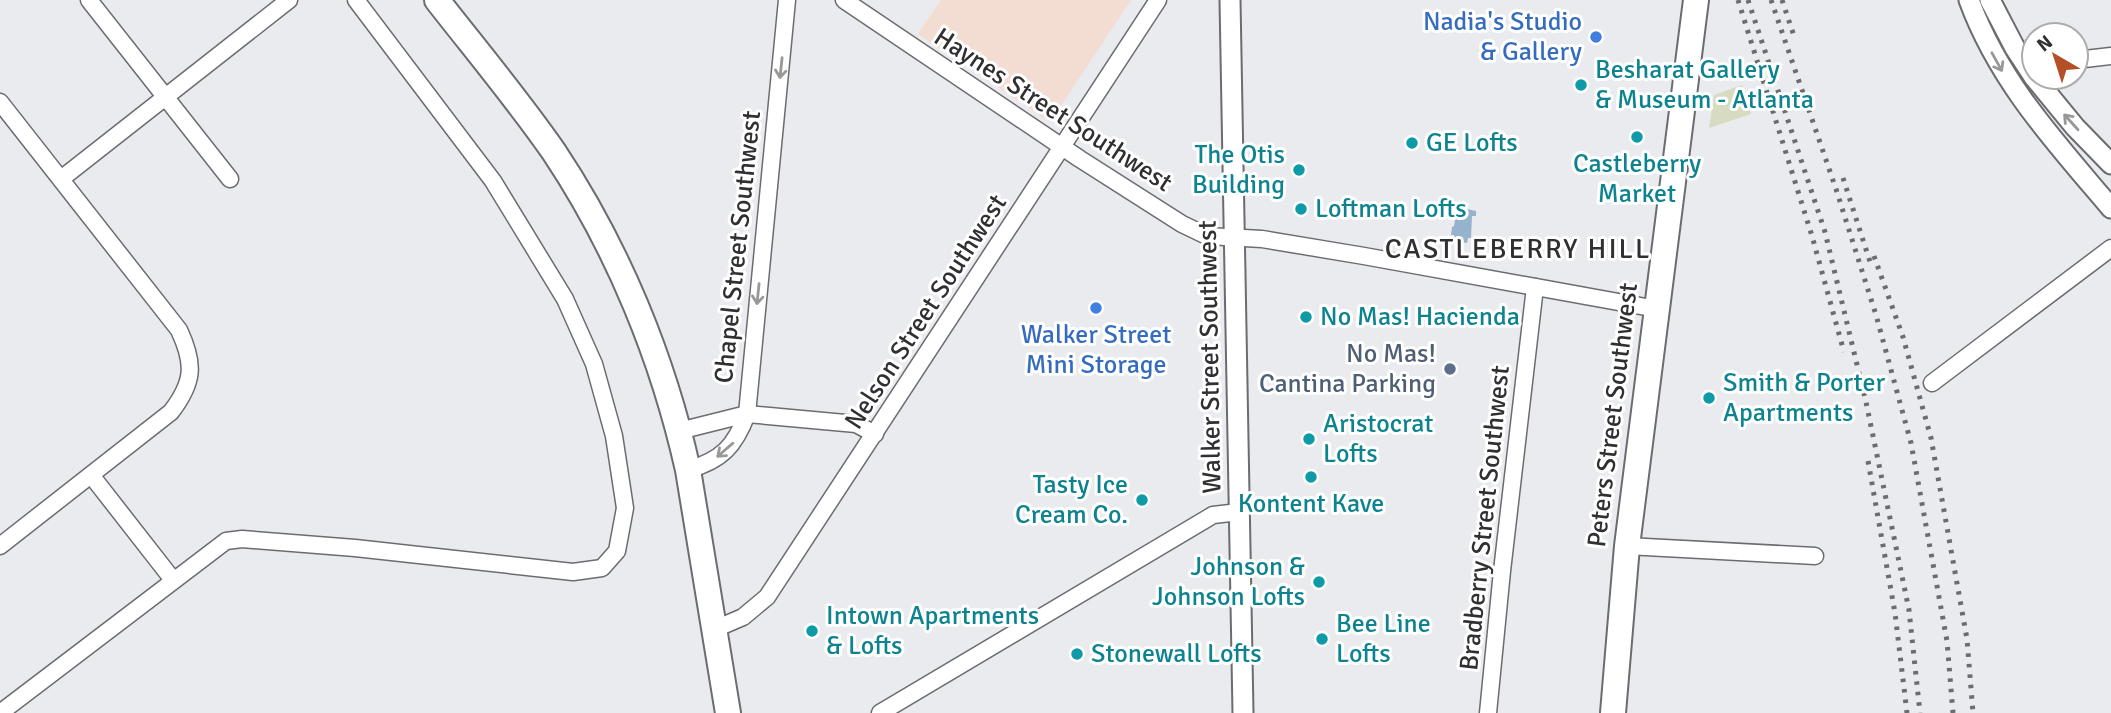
<svg xmlns="http://www.w3.org/2000/svg" width="2111" height="713" font-family="Signika,sans-serif">
  <rect width="100%" height="100%" fill="#eaebef"/>
  <path fill="#f3dcd1" d="M941,0h190l-81,122 -132,-88z"/>
  <path fill="#d7dbc2" d="M1742,85l9,29 -42,14 5,-33z"/>
  <path fill="#95b3cc" d="M1457,207l19,4v5h-4l-1,22h-3l-1,5 -14,-2 1,-6h-3l1,-8 2,-1z"/>
  <g fill="none" stroke-linecap="round" stroke-linejoin="round">
    <g stroke="#6b6c70" stroke-width="19">
      <g id="minor">
        <path d="M89,0l141,179"/>
        <path d="M844,0l236,159 102,65 25,12 55,3 102,17 293,53"/>
        <path d="M2076,60l35,-4"/>
        <path d="M0,102l179,228c16,34 15,52 -8,82l-171,134"/>
        <path d="M61,179l228,-179"/>
        <path d="M1932,383l179,-135"/>
        <path d="M679,431l68,-17 109,10 19,10"/>
        <path d="M688,470c34,-10 47,-24 59,-56l40,-414"/>
        <path d="M91,475l82,105"/>
        <path d="M1627,546l188,10"/>
        <path d="M715,629l28,-12 24,-20 391,-597"/>
        <path d="M0,713l226,-172 16,-2 113,9 218,24 29,-4 15,-17 8,-43 -11,-72 -20,-72 -29,-65 -72,-118 -137,-181"/>
        <path d="M880,713l333,-198 26,-3"/>
        <path d="M1488,713l14,-142 33,-284"/>
      </g>
    </g>
    <g stroke="#6b6c70" stroke-width="23">
      <g id="tertiary">
        <path d="M1230,0l13,713"/>
        <path d="M1969,0c30,82 87,143 142,208"/>
        <path d="M1990,0l25,48 19,29"/>
        <path d="M2034,77l41,50 36,37"/>
      </g>
    </g>
    <g stroke="#6b6c70" stroke-width="28">
      <g id="primary">
        <path d="M437,0c39,50 81,100 117,152 64,96 109,206 134,318l40,243"/>
        <path d="M1613,713l14,-167 69,-546"/>
      </g>
    </g>
    <use href="#minor" stroke="#fff" stroke-width="16"/>
    <use href="#tertiary" stroke="#fff" stroke-width="19"/>
    <use href="#primary" stroke="#fff" stroke-width="24"/>
    <g stroke="#6c6c6f" stroke-width="5" stroke-dasharray="3.5 7" stroke-linecap="butt">
      <path d="M1738,0l74,236 32,116"/>
      <path d="M1748,0l77,232 41,170 43,208 11,103"/>
      <path d="M1771,0l65,189 40,126 35,128 36,198 6,72"/>
      <path d="M1782,0l12,36"/>
      <path d="M1843,178l29,90"/>
      <path d="M1874,256l29,81 28,101 36,201 6,74"/>
      <path d="M1868,461l27,152 12,100"/>
    </g>
  </g>
  <defs><path id="oneway-shaft" d="M-6 0H5M1.5-3L5.5 0L1.5 3" fill="none" stroke-width="1.6" stroke-linecap="round" stroke-linejoin="round" transform="scale(1.75)"/></defs>
  <g stroke="#989898">
    <use href="#oneway-shaft" transform="translate(1997 62) rotate(61)"/>
    <use href="#oneway-shaft" transform="translate(781 68) rotate(96)"/>
    <use href="#oneway-shaft" transform="translate(2071 122) rotate(-132)"/>
    <use href="#oneway-shaft" transform="translate(758 294) rotate(96)"/>
    <use href="#oneway-shaft" transform="translate(725 450) rotate(139)"/>
  </g>
  <g fill="#3f7fe0" stroke="#fff" stroke-width="2.5">
    <circle cx="1596" cy="37" r="7"/>
    <circle cx="1096" cy="308" r="7"/>
  </g>
  <g fill="#0f9aa8" stroke="#fff" stroke-width="2.5">
    <circle cx="1581" cy="85" r="7"/>
    <circle cx="1637" cy="137" r="7"/>
    <circle cx="1412" cy="143" r="7"/>
    <circle cx="1299" cy="170" r="7"/>
    <circle cx="1301" cy="209" r="7"/>
    <circle cx="1306" cy="317" r="7"/>
    <circle cx="1709" cy="398" r="7"/>
    <circle cx="1309" cy="439" r="7"/>
    <circle cx="1311" cy="477" r="7"/>
    <circle cx="1142" cy="500" r="7"/>
    <circle cx="1319" cy="582" r="7"/>
    <circle cx="812" cy="631" r="7"/>
    <circle cx="1322" cy="639" r="7"/>
    <circle cx="1077" cy="654" r="7"/>
  </g>
  <circle fill="#5c6f8a" stroke="#fff" stroke-width="2.5" cx="1450" cy="369" r="7"/>
  <g text-anchor="middle" dominant-baseline="central" stroke-width="6" stroke-linejoin="round" paint-order="stroke">
    <g font-size="26" fill="#366cbe" stroke="#fff" text-anchor="end">
      <text x="1582" y="22">Nadia's Studio<tspan x="1582" dy="30">&amp; Gallery</tspan></text>
      <text x="1096" y="335" text-anchor="middle">Walker Street<tspan x="1096" dy="30">Mini Storage</tspan></text>
    </g>
    <g font-size="26" fill="#0d838f" stroke="#fff" text-anchor="start">
      <text x="1595" y="70">Besharat Gallery<tspan x="1595" dy="30">&amp; Museum - Atlanta</tspan></text>
      <text x="1426" y="143">GE Lofts</text>
      <text x="1285" y="155" text-anchor="end">The Otis<tspan x="1285" dy="30">Building</tspan></text>
      <text x="1637" y="164" text-anchor="middle">Castleberry<tspan x="1637" dy="30">Market</tspan></text>
      <text x="1315" y="209">Loftman Lofts</text>
      <text x="1320" y="317">No Mas! Hacienda</text>
      <text x="1723" y="383">Smith &amp; Porter<tspan x="1723" dy="30">Apartments</tspan></text>
      <text x="1323" y="424">Aristocrat<tspan x="1323" dy="30">Lofts</tspan></text>
      <text x="1128" y="485" text-anchor="end">Tasty Ice<tspan x="1128" dy="30">Cream Co.</tspan></text>
      <text x="1311" y="504" text-anchor="middle">Kontent Kave</text>
      <text x="1305" y="567" text-anchor="end">Johnson &amp;<tspan x="1305" dy="30">Johnson Lofts</tspan></text>
      <text x="826" y="616">Intown Apartments<tspan x="826" dy="30">&amp; Lofts</tspan></text>
      <text x="1336" y="624">Bee Line<tspan x="1336" dy="30">Lofts</tspan></text>
      <text x="1091" y="654">Stonewall Lofts</text>
    </g>
    <g font-size="26" fill="#303032" stroke="#fff">
      <text transform="translate(1053 110) rotate(33)">Haynes Street Southwest</text>
      <text transform="translate(738 247) rotate(-84)">Chapel Street Southwest</text>
      <text transform="translate(926 312) rotate(-57)">Nelson Street Southwest</text>
      <text transform="translate(1210 357) rotate(-91)">Walker Street Southwest</text>
      <text transform="translate(1613 415) rotate(-83)">Peters Street Southwest</text>
      <text transform="translate(1485 518) rotate(-84)">Bradberry Street Southwest</text>
    </g>
    <g font-size="26" fill="#4e5e75" stroke="#fff" text-anchor="end">
      <text x="1436" y="354">No Mas!<tspan x="1436" dy="30">Cantina Parking</tspan></text>
    </g>
    <g font-size="28" letter-spacing="2" fill="#303032" stroke="#fff">
      <text x="1518" y="249">CASTLEBERRY HILL</text>
    </g>
  </g>
  <g transform="translate(2055 56) rotate(321)"><circle r="33" fill="#ffffff" stroke="#acacad" stroke-width="2"/>
  <path d="M0-5L12 26L0 18L-12 26Z" fill="#b54f25"/>
  <text y="-10" font-size="19" font-weight="bold" text-anchor="middle" fill="#303032">N</text>
  </g>
</svg>
